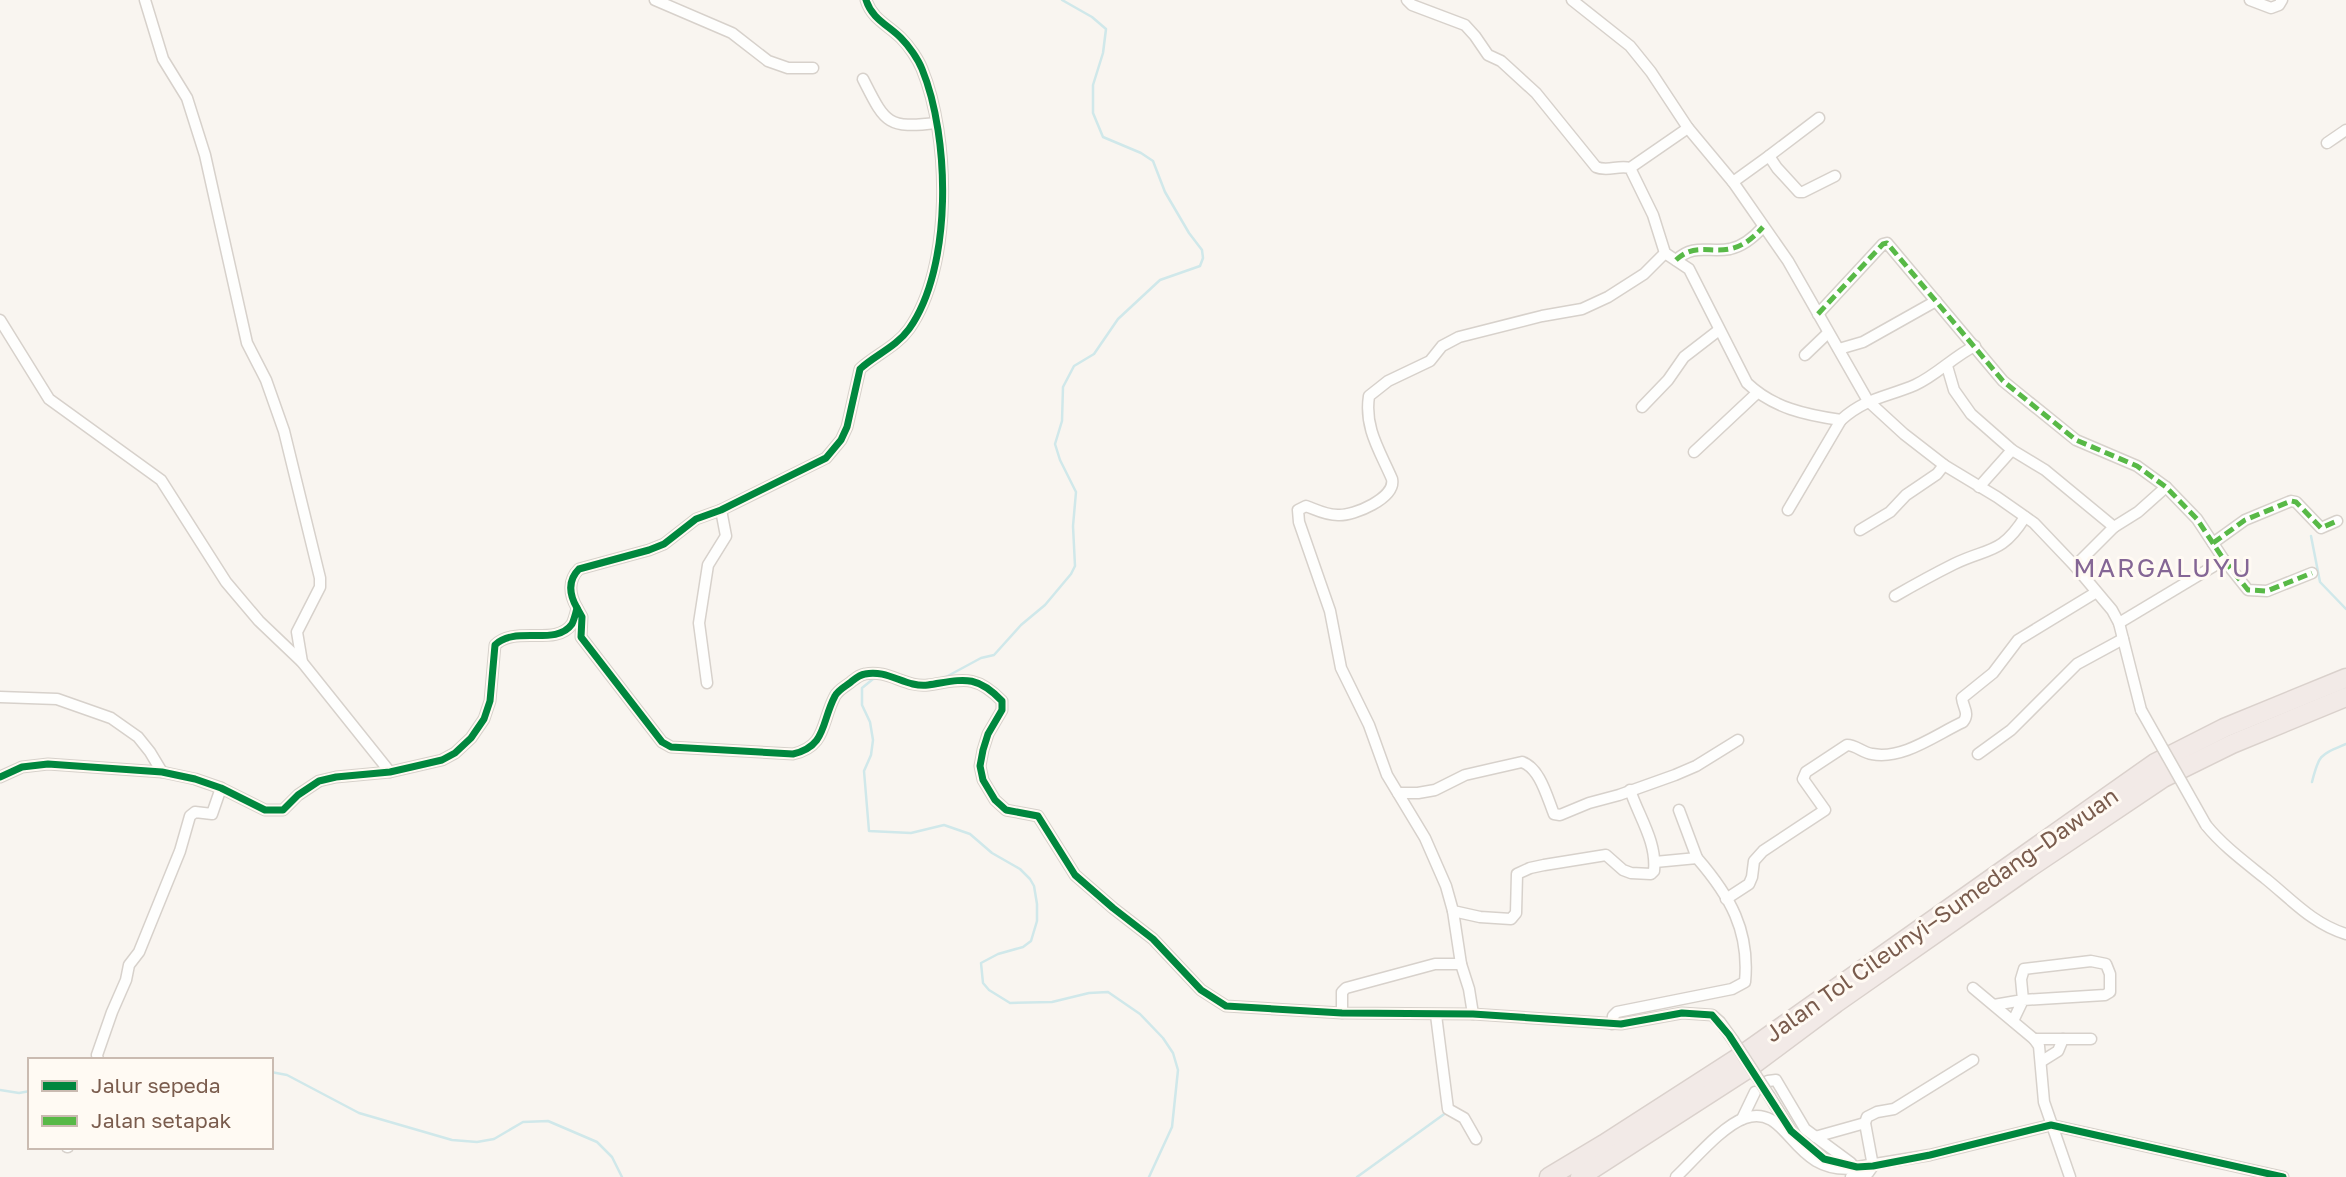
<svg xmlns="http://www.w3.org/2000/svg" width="2346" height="1177" font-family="'Golos Text',sans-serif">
  <rect width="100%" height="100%" fill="#f9f5f0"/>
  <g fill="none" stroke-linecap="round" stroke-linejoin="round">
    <g stroke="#d0e8ea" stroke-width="2.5">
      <path d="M2311,536l9,46 26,27"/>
      <path d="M880,678l-7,1 -11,9v17l8,17 3,18 -2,15 -7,16 5,60 42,2 33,-8 26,9 22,19 28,16 10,10 4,7 3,18v17l-6,20 -8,6 -25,7 -17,9 2,20 6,7 21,13 42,-1 37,-9 19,-1 32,22 23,24 10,15 5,17 -6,57 -23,50"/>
      <path d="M944,678l37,-20 13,-3 27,-30 24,-20 26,-31 4,-8 -2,-40 3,-34 -16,-32 -5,-16 7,-23 1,-34 11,-21 20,-12 24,-35 42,-39 40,-14 3,-8 -1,-8 -13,-17 -24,-41 -12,-31 -12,-8 -38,-16 -10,-24v-28l10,-32 3,-24 -14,-12 -30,-17"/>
      <path d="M2312,782c7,-28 8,-27 34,-38"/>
      <path d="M271,1072l16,3 72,38 93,27 25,2 17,-3 29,-17 25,-1 49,21 15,15 10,20"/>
      <path d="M0,1090l19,3 11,-2"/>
      <path d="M1357,1177l90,-65"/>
    </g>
    <g stroke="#d7d1cb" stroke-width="13">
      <g id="street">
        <path d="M145,0l18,59 24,39 18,57 42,188 19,37 18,51 36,147v9l-23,45 5,30"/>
        <path d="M655,0l77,33 36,28 20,7h25"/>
        <path d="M1407,0l5,5 53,20 10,11 13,19 13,6 35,32 60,74c11,5 22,-2 34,1l23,47 12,38 24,16 58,114c26,25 59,32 94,37 24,-22 46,-23 74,-35 22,-10 39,-29 60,-39"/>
        <path d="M1572,0l58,46 21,26 37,56 45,54 55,79 80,140 36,33 40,31 53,32 37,26 41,43 37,44 7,13 22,87"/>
        <path d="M2250,0l21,8 8,-3 3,-5"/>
        <path d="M863,79c22,43 23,50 73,44"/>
        <path d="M2327,143l19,-13"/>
        <path d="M1769,156l50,-38"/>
        <path d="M1630,168l58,-40"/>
        <path d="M1733,182l36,-26 8,12 22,24h4l32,-16"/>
        <path d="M1676,260c18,-17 33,-7 54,-11 14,-3 24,-12 33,-22"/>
        <path d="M1818,314l65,-70 4,-1 116,138 73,59 61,26 29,21 31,32 27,41 24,30 19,1 45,-18"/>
        <path d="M0,320l49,79 112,81 65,102 33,39 43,41 88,110"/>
        <path d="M1839,349l24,-7 73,-41"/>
        <path d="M1805,355l23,-22"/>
        <path d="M1947,366l7,24 17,24 41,36 33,20 69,57"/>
        <path d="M1642,407l26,-27 16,-23 35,-27"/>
        <path d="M1694,452l63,-59"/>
        <path d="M1979,487l33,-37"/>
        <path d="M1788,510l53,-90"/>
        <path d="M1860,530l30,-18 16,-17 31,-21 7,-9"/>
        <path d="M2213,543l32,-23 46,-19 5,1 25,26 16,-7"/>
        <path d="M2075,566l39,-39 24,-15 28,-25"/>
        <path d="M1895,596c19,-11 39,-22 59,-32 35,-17 47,-9 71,-47"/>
        <path d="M577,608l5,9 -1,20 81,105 9,5 122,7c34,-8 28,-32 42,-58 3,-6 11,-10 16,-14 5,-4 8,-7 14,-8 23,-5 41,14 63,11 34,-5 47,-12 74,16v9l-14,24 -5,16 -3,16 3,14 12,20 11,10 32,6 37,59 38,33 40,31 48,51 25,16 116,7 131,1 148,10 61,-11 30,2 8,7 13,18"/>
        <path d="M2119,623l105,-63"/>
        <path d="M707,683l-8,-60 9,-58 18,-29 -5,-26"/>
        <path d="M0,697l57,2 54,19 27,19 12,15 12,20"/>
        <path d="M1978,754l33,-24 66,-66 46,-25"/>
        <path d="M0,777l22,-10 26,-3 114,8 33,7 26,9 44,22h18l15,-15 21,-14 17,-4 54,-5 52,-12 13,-7 16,-15 13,-19 6,-18 5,-56c20,-20 61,2 77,-21 2,-4 4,-12 5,-16 -8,-14 -9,-28 2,-39l70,-19 15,-6 32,-25 25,-9 105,-52 15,-18 6,-13 13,-58c15,-14 36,-22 49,-40 44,-62 41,-192 13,-260 -4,-10 -13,-23 -21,-31 -13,-13 -29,-19 -35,-38"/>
        <path d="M1630,790c9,27 27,52 24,81l-3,3 -20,-1 -8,-3 -17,-15 -62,10 -14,3 -13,6 -1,39 -5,6 -31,-2 -27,-6 -7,-25 -21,-48 -38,-63 -18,-50 -28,-57 -11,-57 -31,-89 -1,-12 8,-4c11,4 19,9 32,9 16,1 58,-17 54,-36 -12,-28 -28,-51 -23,-83l19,-15 42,-20 12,-15 17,-9 83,-21 40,-7 26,-12 36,-23 21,-21"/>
        <path d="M1398,793h20l17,-3 30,-15 57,-13c18,6 25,35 32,52l6,1 29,-12 30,-8 56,-20 21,-9 42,-26"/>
        <path d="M1679,810l18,48"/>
        <path d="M2206,825c17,21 39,37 60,54 26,21 47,45 80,55"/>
        <path d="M1726,899l23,-15 3,-7 2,-16 9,-10 62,-41 -22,-31 3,-7 41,-27c9,0 16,8 25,9 31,6 63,-19 91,-32 7,-9 0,-14 -1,-24l31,-25 25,-33 77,-47"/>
        <path d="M1453,911l8,53 8,25 4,25"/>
        <path d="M1973,988l61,51 5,7 5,56 26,75"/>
        <path d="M1994,1005l29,-5 82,-5 5,-3v-18l-4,-10 -15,-3 -67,8 -3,10 2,21 -10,21"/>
        <path d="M1342,1013v-21l4,-4 89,-24h26"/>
        <path d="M1436,1015l12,94 16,9 12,21"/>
        <path d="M1612,1024l1,-8 4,-4 115,-23 13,-7c5,-51 -15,-86 -48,-124l-42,4"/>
        <path d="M2034,1039h57"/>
        <path d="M98,1060l-1,-5 15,-43 14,-32 3,-15 10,-13 41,-101 10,-35 5,-4 17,2 9,-26"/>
        <path d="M2042,1061l16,-10 5,-12"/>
        <path d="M1768,1081l8,-1 29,49 46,34"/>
        <path d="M1770,1097l21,34 8,8 25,20 33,8 73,-12 121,-30 232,52"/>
        <path d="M1742,1119l13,-27"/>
        <path d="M1815,1137l50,-14"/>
        <path d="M67,1147h1"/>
        <path d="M1676,1177c18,-17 46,-51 69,-59 46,-15 45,59 112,50"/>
        <path d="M1851,1177l17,-4 5,-7 -8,-43 2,-6 10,-5 17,-3 79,-49"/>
      </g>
    </g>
    <g stroke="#dad1cc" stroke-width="21">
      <g id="highway">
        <path d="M1549,1177l55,-33 132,-85 419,-296 69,-35 122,-50"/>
        <path d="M1580,1177l166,-107 90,-67 196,-137 131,-88 69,-34 114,-47"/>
      </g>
    </g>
    <use href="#street" stroke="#fefefd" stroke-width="10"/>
    <use href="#highway" stroke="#f2eae7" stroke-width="18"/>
    <g stroke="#d7d1cb" stroke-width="13" stroke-linecap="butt">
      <g id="street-bridge">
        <path d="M2141,710l65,115"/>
        <path d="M1733,1040l37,57"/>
      </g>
    </g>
    <use href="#street-bridge" stroke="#fefefd" stroke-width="10"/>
    <g stroke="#58b947" stroke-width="5" stroke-dasharray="10 5" stroke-linecap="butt">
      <path d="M1676,260c18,-17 33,-7 54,-11 14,-3 24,-12 33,-22"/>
      <path d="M1818,314l65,-70 4,-1 116,138 73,59 61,26 29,21 31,32 27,41 24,30 19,1 45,-18"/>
      <path d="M2213,543l32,-23 46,-19 5,1 25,26 16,-7"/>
    </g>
    <g stroke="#fffaf3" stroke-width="11">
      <g id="cycleway">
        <path d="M577,608l5,9 -1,20 81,105 9,5 122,7c34,-8 28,-32 42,-58 3,-6 11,-10 16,-14 5,-4 8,-7 14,-8 23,-5 41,14 63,11 34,-5 47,-12 74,16v9l-14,24 -5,16 -3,16 3,14 12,20 11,10 32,6 37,59 38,33 40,31 48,51 25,16 116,7 131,1 148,10 61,-11 30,2 17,20 62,96 33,28 33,8 16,-1 57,-11 121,-30 232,52"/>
        <path d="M0,777l22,-10 26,-3 114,8 33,7 26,9 44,22h18l15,-15 21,-14 17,-4 54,-5 52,-12 13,-7 16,-15 13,-19 6,-18 5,-56c20,-20 61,2 77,-21 2,-4 4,-12 5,-16 -8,-14 -9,-28 2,-39l70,-19 15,-6 32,-25 25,-9 105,-52 15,-18 6,-13 13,-58c15,-14 36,-22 49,-40 44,-62 41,-192 13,-260 -4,-10 -13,-23 -21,-31 -13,-13 -29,-19 -35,-38"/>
      </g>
    </g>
    <use href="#cycleway" stroke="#00873e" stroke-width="7"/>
  </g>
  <g text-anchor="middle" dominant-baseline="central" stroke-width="6" stroke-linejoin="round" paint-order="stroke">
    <g font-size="23" fill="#7a5c4d" stroke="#fffaf3">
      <text transform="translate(1941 914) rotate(-35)">Jalan Tol Cileunyi–Sumedang–Dawuan</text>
    </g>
    <g font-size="26" letter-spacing="2" fill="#846695" stroke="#fffaf3">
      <text x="2163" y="567">MARGALUYU</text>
    </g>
  </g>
  <rect x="28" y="1058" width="245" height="91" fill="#fffaf3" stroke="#cabbb1" stroke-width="2"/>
  <rect x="42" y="1081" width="35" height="10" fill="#00873e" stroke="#cabbb1" stroke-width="2"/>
  <text x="91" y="1093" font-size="21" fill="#7a5c4d">Jalur sepeda</text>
  <rect x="42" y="1116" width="35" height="10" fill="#58b947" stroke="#cabbb1" stroke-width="2"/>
  <text x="91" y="1128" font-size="21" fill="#7a5c4d">Jalan setapak</text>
</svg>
